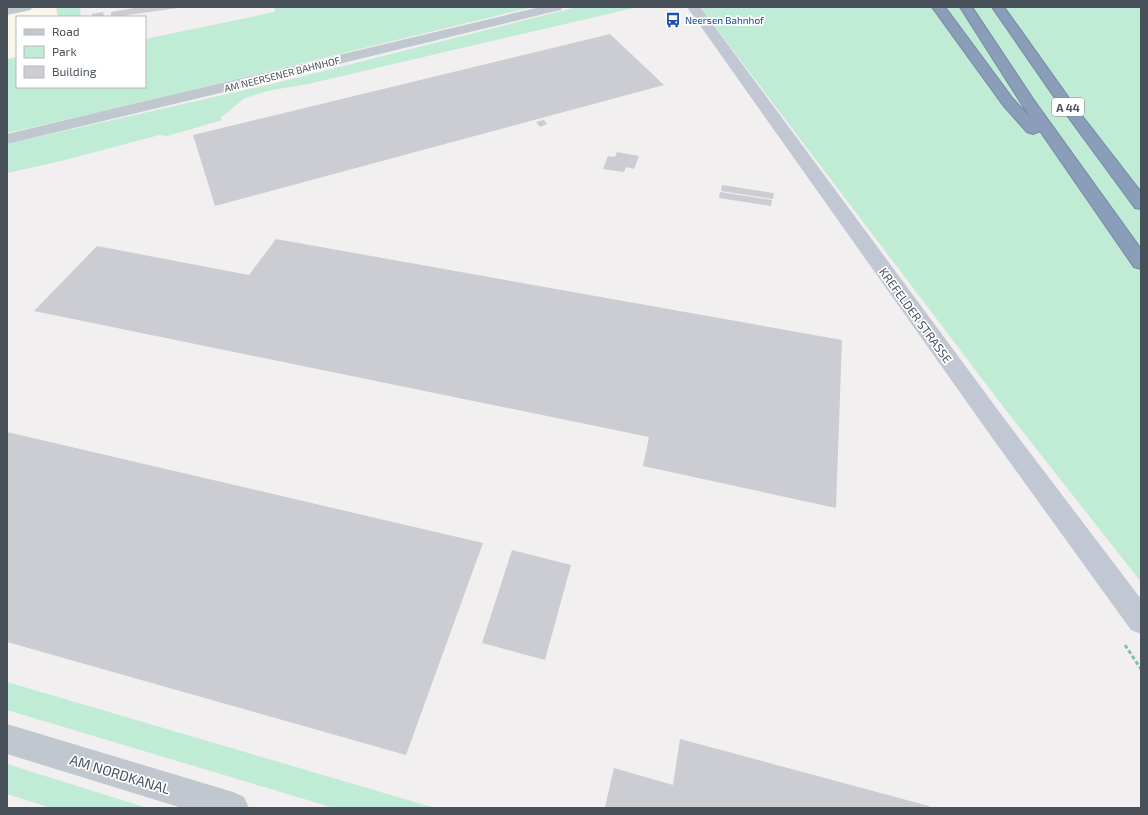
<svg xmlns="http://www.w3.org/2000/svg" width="1148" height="815" font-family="'Exo 2',sans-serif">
  <rect width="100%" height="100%" fill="#f1efef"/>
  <path fill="#faf7e9" d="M47,7h9l2,10h-41v40l-10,2v-44z"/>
  <g fill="#c0ebd5">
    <path d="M56,7h24l1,10h-23z"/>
    <path d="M274,7h259l-424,103 -102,23v-74l10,-2v30h128v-48l130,-27z"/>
    <path d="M577,7h61l-330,77 -36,6 -27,8 -25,20 3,2 -56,16 -8,-1 -98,26 -54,12v-29l265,-60z"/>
    <path d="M700,7h441v575l-136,-173z"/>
    <path d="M7,682l428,126h-101l-327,-98z"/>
    <path d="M7,764l140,44h-96l-44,-14z"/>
  </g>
  <g fill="#cccdd3">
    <path d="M140,7h38v1l-51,7v2h-16v-5z"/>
    <path d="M103,12l1,4 -12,1v-3z"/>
    <path d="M610,34l54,51 -449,121 -22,-71z"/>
    <path d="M544,120l3,4 -7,3 -4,-5z"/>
    <path d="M617,152l22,4 -5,13 -8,-2 -2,5 -21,-3 5,-13 7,1z"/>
    <path d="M722,185l52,8 -1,6 -52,-8z"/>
    <path d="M720,192l52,8 -1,6 -52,-8z"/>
    <path d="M276,239l566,101 -6,168 -193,-42 6,-29 -615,-126 63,-65 152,29z"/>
    <path d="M7,432l476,111 -77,212 -399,-113z"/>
    <path d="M512,550l59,15 -26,95 -63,-17z"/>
    <path d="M680,739l249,67v2l-324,-1 9,-39 59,17z"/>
  </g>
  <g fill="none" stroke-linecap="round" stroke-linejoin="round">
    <g stroke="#7588a5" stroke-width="2">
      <g id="highway">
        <path d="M932,7h13l68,92 17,18 -70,-110h12l61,92 108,150v20l-7,-2 -94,-136 -7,3 -6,-2 -24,-27z"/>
        <path d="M992,7h12l72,101 65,84v17l-6,-1 -69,-94z"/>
      </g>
    </g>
    <path stroke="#7bc6a8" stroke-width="3" stroke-dasharray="4 2.5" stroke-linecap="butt" d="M1125,645l16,24"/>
    <g fill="#c0c7cf" fill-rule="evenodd">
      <path d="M7,7h25l-1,3 -24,5z"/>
      <path d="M540,7h22l-1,3 -5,1 -340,83 -209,50v-10z"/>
      <path d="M7,724l226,68 11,5 5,11h-67l-175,-54z"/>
    </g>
    <path fill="#c1c8d4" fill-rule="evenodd" d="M687,7h13l309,418 132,174v35l-10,-4 -138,-191z"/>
    <use href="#highway" fill="#8a9db9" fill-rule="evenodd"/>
  </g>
  <defs>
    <g id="bus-bare" transform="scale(1.2)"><path d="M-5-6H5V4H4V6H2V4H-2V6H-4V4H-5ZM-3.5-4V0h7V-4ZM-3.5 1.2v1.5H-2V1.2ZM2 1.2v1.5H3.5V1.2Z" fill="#1a4fb4" stroke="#fff" stroke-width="2.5" paint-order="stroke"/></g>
  </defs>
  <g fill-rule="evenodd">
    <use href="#bus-bare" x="673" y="20"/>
  </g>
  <g text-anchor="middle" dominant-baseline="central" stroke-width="3.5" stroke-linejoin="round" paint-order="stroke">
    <g font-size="10" fill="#164399" stroke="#fff" text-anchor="start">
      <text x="685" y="20">Neersen Bahnhof</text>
    </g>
    <g font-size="10" fill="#48505a" stroke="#fff">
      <text transform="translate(282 74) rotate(-14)">AM NEERSENER BAHNHOF</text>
    </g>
    <rect fill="#fff" stroke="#7f848c" stroke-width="1" x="1052" y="98" width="32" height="18" rx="3"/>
    <g font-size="11" font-weight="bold" fill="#48505a">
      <text x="1068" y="107">A 44</text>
    </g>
    <g font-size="12" fill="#48505a" stroke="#fff">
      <text transform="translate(916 315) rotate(54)">KREFELDER STRASSE</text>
    </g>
    <g font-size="14" fill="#48505a" stroke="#fff">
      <text transform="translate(120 774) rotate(17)">AM NORDKANAL</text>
    </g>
  </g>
  <rect width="1148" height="815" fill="none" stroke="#48505a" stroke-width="16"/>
  <rect x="16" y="16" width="130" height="72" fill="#ffffff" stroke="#b6b9bd"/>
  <rect x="24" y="29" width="20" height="6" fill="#c1c8d4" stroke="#b6b9bd"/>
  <text x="52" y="36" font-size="12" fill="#48505a">Road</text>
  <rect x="24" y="46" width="20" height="12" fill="#c0ebd5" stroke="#b6b9bd"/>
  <text x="52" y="56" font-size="12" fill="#48505a">Park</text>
  <rect x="24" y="66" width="20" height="12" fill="#cccdd3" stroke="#b6b9bd"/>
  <text x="52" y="76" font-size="12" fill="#48505a">Building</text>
</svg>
